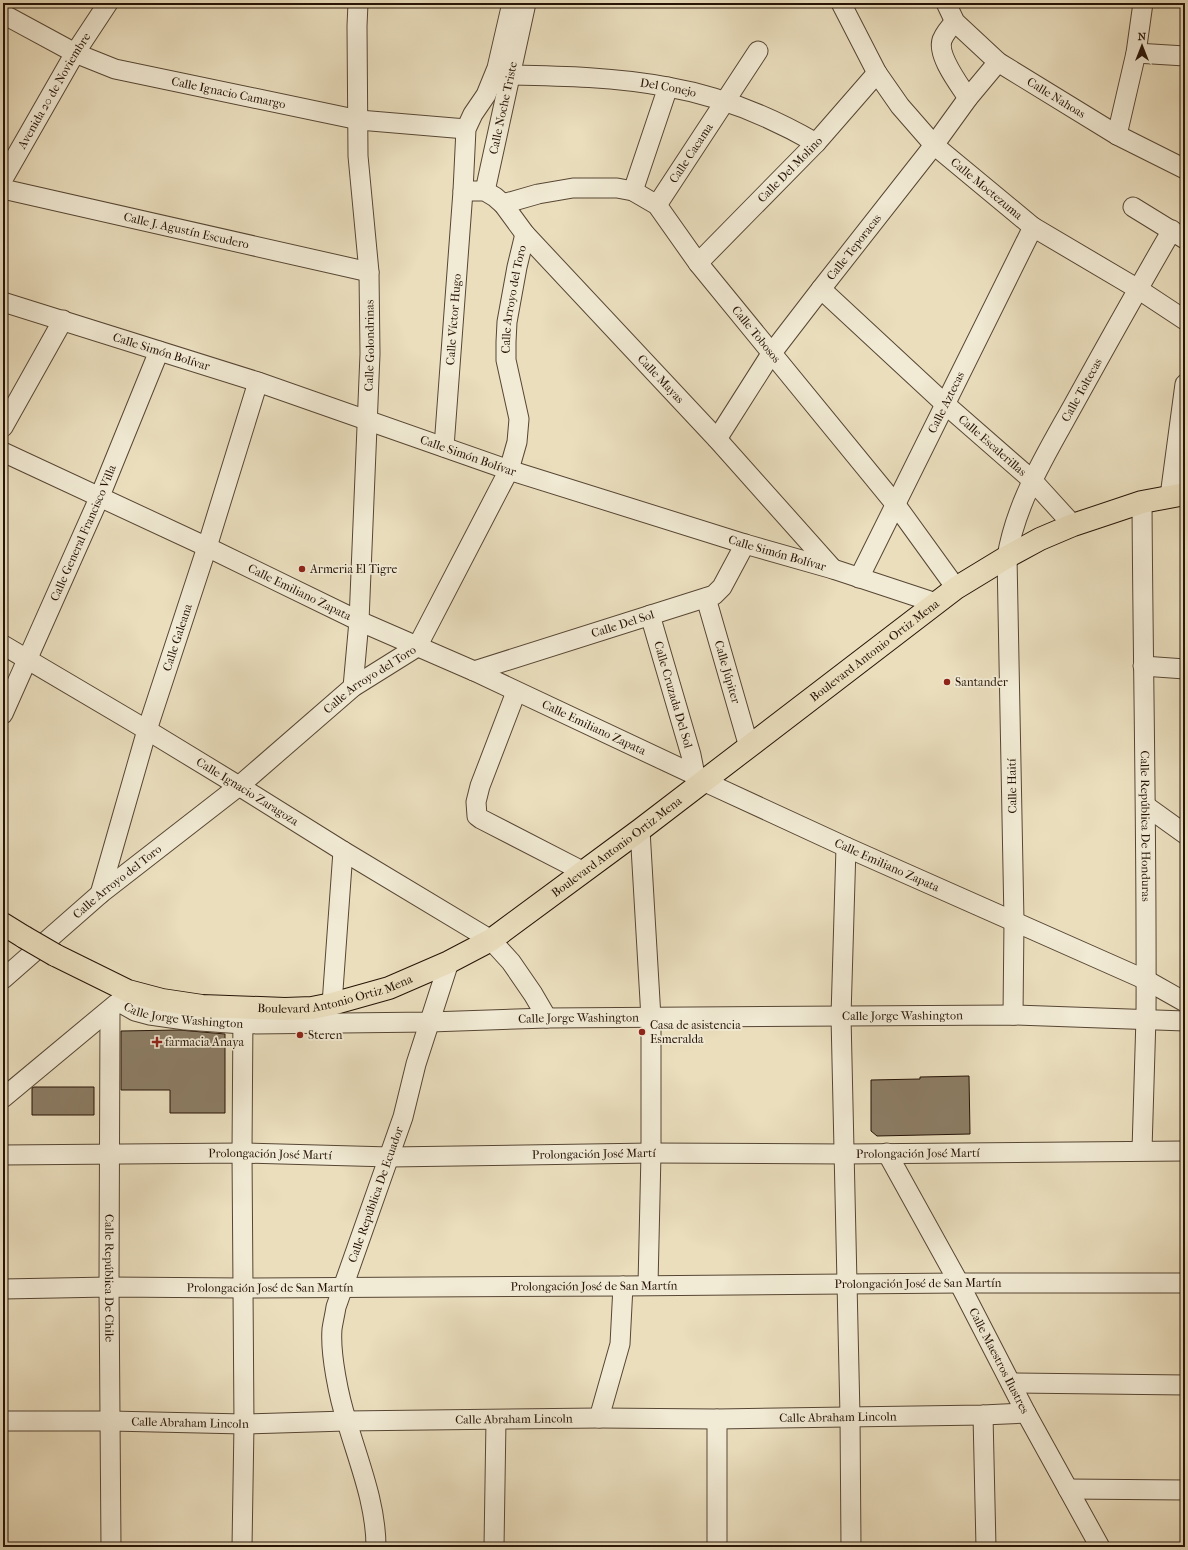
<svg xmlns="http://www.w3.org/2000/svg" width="1188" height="1550" font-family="'IM FELL French Canon',serif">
  <rect width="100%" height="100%" fill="#eadebd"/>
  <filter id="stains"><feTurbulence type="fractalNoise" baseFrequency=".005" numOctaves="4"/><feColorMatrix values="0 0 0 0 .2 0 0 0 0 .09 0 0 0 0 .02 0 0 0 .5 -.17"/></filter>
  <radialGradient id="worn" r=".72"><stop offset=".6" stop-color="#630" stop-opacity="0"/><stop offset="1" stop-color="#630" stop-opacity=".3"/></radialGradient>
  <g fill="#8c7d65" stroke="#261306">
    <path d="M179,1030l46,4v79h-55v-23h-49v-59z"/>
    <path d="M969,1076l1,58 -93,2 -6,-5v-51l49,-1v-2z"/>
    <path d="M34,1087h60v28h-62v-27z"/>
  </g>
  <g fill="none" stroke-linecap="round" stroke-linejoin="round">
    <g stroke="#574634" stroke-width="21">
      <g id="minor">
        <path id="s1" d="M841,3l36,70 23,33 34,39 99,82 105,62 47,31"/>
        <path id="s2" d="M946,3l9,19 43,40 119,73 68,34"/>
        <path id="s3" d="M3,14l72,39 40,16 244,51 107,9"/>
        <path d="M955,22c-5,5 -10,11 -13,18 -5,16 17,44 26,58"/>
        <path d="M1136,53l49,3"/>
        <path id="s4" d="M510,75c53,1 106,2 158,12 52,9 103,30 148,56"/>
        <path d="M1117,135l19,-82 7,-50"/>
        <path id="s5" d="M3,179l72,-126 33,-50"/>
        <path id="s6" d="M3,189l366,83"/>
        <path id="s7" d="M463,191h22l10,6 8,7 22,30 192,205 116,130"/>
        <path id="s8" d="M485,191l41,-188"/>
        <path d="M633,191l35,-104"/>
        <path id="s9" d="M503,204l35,-10 35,-6h44l16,3 24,14 41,58 198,242 60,83"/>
        <path id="s10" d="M657,205l101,-154"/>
        <path d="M1133,207l52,32"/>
        <path id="s11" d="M698,263l118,-120 61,-70"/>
        <path id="s12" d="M821,289l124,115 87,76 41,45"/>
        <path id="s13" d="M3,302l255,80 251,88 236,74 88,25 103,34"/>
        <path d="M3,427l60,-107"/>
        <path id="s14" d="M717,439l54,-85 50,-65 113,-144 34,-47 30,-36"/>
        <path id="s15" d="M444,447l19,-256 3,-62 7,-15 13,-19 11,-27 15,-65"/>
        <path id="s16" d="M3,452l204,95 152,74 115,50 221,104 8,6 143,66 300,133 39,22"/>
        <path d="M1170,496l15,-112"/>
        <path id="s17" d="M1142,502c1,172 5,343 4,515 -1,44 -3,89 -4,133"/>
        <path id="s18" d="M859,578l174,-351"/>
        <path id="s19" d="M706,598l43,149"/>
        <path id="s20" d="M650,615l41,140 4,20"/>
        <path id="s21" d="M3,645l144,85 92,56 104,65 148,89 20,22 22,32 14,24"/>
        <path d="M1143,666l42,3"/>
        <path id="s22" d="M474,671l240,-76 8,-8 23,-43"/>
        <path id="s23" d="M353,687l6,-66 11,-267 -1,-82 -11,-116 -1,-130 1,-23"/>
        <path d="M516,692l-36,94 -4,16 1,14 4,3 103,53"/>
        <path id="s24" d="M3,714l97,-218 59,-145"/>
        <path d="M1146,806l39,28"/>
        <path d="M640,830l11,188v135l-3,132"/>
        <path d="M846,847l-5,169 9,400 1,131"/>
        <path id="s25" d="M100,894l47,-164 60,-183 51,-165"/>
        <path id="s26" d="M3,979l97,-85 139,-108 114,-99 64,-40 92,-177 8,-28 2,-23 -13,-59v-18l1,-20 10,-55 8,-33"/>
        <path id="s27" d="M119,1002l16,9 15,4 35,5 58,4 187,-2 117,-4 466,-3 172,6"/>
        <path d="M332,1004l11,-153"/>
        <path id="s28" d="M110,1010l-1,277 2,260"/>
        <path id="s29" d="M1013,1015l1,-94 -7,-364c9,-56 41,-106 68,-155 32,-58 64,-115 97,-172"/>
        <path d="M3,1098l113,-94"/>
        <path id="s30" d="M887,1153l72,130 67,130 74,134"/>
        <path id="s31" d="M3,1155l239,-2 148,4 261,-4 194,1 340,-3"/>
        <path id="s32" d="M3,1289l106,-2 134,1 380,-2 336,-3h226"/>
        <path d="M1011,1383l174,2"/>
        <path d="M983,1415l3,132"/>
        <path d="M599,1418l21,-74 3,-58"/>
        <path d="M717,1419v128"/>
        <path id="s33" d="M3,1421h107l134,3 102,-3 253,-3 118,1 266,-4 43,-2"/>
        <path d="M1068,1489l117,1"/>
        <path d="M242,1547l2,-123 -2,-271 1,-141"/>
        <path id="s34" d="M376,1547c0,-43 -17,-84 -29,-125 -8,-24 -17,-68 -15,-93 1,-7 3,-15 4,-22l67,-190 13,-53 33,-102"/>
        <path d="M494,1547l2,-127"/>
      </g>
    </g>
    <g stroke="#261306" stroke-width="24">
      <g id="major">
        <path d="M3,924l21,13"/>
        <path id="s35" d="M55,955l73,36 34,9 40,6 83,3 27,-1 20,-4 57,-16 60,-26 42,-22 149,-110 316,-242 51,-31 33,-18 33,-14 69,-23 43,-8"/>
      </g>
    </g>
    <use href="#minor" stroke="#f1ead4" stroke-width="19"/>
    <use href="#major" stroke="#eadebd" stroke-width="22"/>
    <g stroke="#261306" stroke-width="24" stroke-linecap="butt">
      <path id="major-bridge" d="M24,937l31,18"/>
    </g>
    <use href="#major-bridge" stroke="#eadebd" stroke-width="22"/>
  </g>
  <g fill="#8f2418" stroke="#f1ead4" stroke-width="1.5">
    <circle cx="302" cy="569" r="4"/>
    <circle cx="947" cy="682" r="4"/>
    <circle cx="642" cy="1032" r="4"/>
    <circle cx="300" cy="1035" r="4"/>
    <path d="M155 1036h4v4h4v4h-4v4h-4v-4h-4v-4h4z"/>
  </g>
  <g text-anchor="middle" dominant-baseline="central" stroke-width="3.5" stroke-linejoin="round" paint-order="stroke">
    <g font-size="12" fill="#261306" stroke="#f1ead4">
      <text stroke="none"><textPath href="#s4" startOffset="159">Del Conejo</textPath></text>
      <text stroke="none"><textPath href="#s5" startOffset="102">Avenida 20 de Noviembre</textPath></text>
      <text stroke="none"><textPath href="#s3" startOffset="241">Calle Ignacio Camargo</textPath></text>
      <text stroke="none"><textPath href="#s2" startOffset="148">Calle Nahoas</textPath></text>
      <text stroke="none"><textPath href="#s8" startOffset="85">Calle Noche Triste</textPath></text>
      <text stroke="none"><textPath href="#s10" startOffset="62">Calle Cacama</textPath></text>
      <text stroke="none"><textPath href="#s11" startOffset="131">Calle Del Molino</textPath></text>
      <text stroke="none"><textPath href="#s1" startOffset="239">Calle Moctezuma</textPath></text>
      <text stroke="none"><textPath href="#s6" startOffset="188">Calle J. Agustín Escudero</textPath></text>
      <text stroke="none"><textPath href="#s14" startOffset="236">Calle Teporacas</textPath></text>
      <text stroke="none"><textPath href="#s26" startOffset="905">Calle Arroyo del Toro</textPath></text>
      <text stroke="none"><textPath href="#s15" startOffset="128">Calle Víctor Hugo</textPath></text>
      <text stroke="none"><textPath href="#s9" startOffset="323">Calle Tobosos</textPath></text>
      <text stroke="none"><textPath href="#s23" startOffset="342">Calle Golondrinas</textPath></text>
      <text stroke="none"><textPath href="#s13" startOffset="166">Calle Simón Bolívar</textPath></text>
      <text stroke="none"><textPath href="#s7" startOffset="280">Calle Mayas</textPath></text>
      <text stroke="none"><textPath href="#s29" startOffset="642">Calle Toltecas</textPath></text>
      <text stroke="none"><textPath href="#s18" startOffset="196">Calle Aztecas</textPath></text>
      <text stroke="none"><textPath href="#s12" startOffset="232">Calle Escalerillas</textPath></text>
      <text stroke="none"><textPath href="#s13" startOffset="490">Calle Simón Bolívar</textPath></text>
      <text stroke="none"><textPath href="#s24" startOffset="198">Calle General Francisco Villa</textPath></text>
      <text stroke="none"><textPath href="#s13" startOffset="814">Calle Simón Bolívar</textPath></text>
      <text stroke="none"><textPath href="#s16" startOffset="328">Calle Emiliano Zapata</textPath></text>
      <text stroke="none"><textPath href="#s22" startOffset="156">Calle Del Sol</textPath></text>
      <text stroke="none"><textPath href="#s25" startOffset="268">Calle Galeana</textPath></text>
      <text stroke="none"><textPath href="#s35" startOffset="940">Boulevard Antonio Ortiz Mena</textPath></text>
      <text stroke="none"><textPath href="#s19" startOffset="77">Calle Júpiter</textPath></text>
      <text stroke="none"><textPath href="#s26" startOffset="474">Calle Arroyo del Toro</textPath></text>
      <text stroke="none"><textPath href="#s20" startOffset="83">Calle Cruzada Del Sol</textPath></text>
      <text stroke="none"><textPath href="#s16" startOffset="652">Calle Emiliano Zapata</textPath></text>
      <text transform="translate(1012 786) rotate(-91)">Calle Haití</text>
      <text stroke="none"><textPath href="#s21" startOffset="285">Calle Ignacio Zaragoza</textPath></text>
      <text stroke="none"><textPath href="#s17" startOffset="324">Calle República De Honduras</textPath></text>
      <text stroke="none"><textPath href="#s35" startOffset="616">Boulevard Antonio Ortiz Mena</textPath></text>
      <text stroke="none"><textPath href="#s16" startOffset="976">Calle Emiliano Zapata</textPath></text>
      <text stroke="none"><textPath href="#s26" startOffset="150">Calle Arroyo del Toro</textPath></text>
      <text stroke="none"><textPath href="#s35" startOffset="292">Boulevard Antonio Ortiz Mena</textPath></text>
      <text stroke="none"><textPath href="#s27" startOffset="67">Calle Jorge Washington</textPath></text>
      <text stroke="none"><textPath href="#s27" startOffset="787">Calle Jorge Washington</textPath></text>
      <text stroke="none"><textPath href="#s27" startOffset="463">Calle Jorge Washington</textPath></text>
      <text stroke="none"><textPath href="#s31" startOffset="915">Prolongación José Martí</textPath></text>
      <text stroke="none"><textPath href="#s31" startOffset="267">Prolongación José Martí</textPath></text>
      <text stroke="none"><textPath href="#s31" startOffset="591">Prolongación José Martí</textPath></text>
      <text stroke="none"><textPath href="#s34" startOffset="365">Calle República De Ecuador</textPath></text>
      <text stroke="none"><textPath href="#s28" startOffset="268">Calle República De Chile</textPath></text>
      <text stroke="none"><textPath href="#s32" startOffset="915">Prolongación José de San Martín</textPath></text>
      <text stroke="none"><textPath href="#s32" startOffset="591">Prolongación José de San Martín</textPath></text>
      <text stroke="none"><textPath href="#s32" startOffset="267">Prolongación José de San Martín</textPath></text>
      <text stroke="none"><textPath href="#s30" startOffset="236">Calle Maestros Ilustres</textPath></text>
      <text stroke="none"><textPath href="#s33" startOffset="835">Calle Abraham Lincoln</textPath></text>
      <text stroke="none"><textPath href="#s33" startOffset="511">Calle Abraham Lincoln</textPath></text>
      <text stroke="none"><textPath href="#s33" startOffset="187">Calle Abraham Lincoln</textPath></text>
    </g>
    <g font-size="12" fill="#261306" stroke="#f1ead4" text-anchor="start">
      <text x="310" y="569">Armeria El Tigre</text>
      <text x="955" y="682">Santander</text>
      <text x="650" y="1025">Casa de asistencia<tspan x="650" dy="14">Esmeralda</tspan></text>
      <text x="308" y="1035">Steren</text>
      <text x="165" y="1042">farmacia Anaya</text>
    </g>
  </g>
  <rect width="1188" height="1550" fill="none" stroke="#eadebd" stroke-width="16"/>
  <rect x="4" y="4" width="1180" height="1542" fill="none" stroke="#261306" stroke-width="2"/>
  <rect x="8" y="8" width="1172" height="1534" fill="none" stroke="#261306"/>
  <g transform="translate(1142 46)" stroke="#f1ead4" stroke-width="3" paint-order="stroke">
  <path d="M0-3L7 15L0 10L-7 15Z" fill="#261306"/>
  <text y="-6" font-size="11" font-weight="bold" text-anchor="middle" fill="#261306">N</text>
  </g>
  <rect width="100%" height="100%" filter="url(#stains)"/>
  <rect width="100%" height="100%" fill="url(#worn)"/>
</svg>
